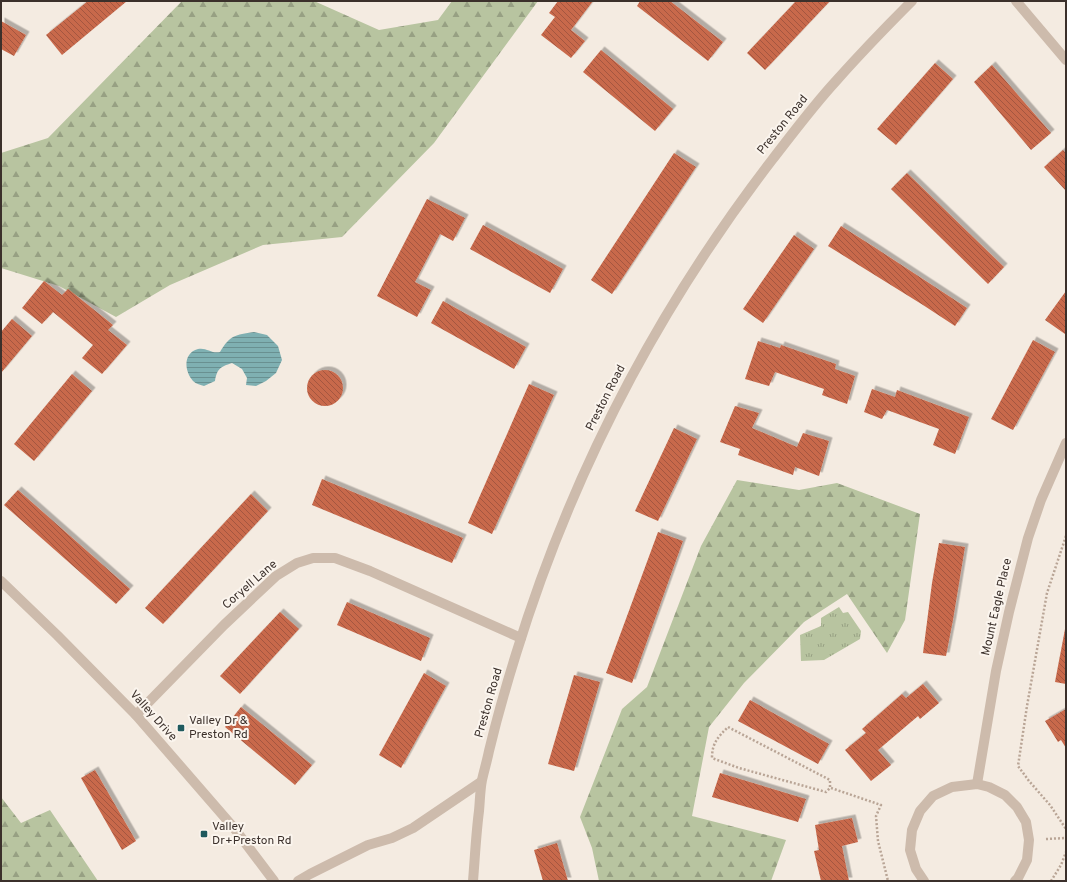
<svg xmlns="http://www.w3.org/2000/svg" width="1067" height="882" font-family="Overpass,sans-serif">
  <defs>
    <pattern id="forest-firs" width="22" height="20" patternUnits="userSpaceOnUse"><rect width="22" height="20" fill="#b8c4a0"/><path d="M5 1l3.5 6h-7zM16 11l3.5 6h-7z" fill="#97a083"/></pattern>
    <pattern id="park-tufts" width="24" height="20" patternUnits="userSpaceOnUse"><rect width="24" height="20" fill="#b8c4a0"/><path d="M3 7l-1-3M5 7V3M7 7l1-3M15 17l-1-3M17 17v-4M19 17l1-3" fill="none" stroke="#97a083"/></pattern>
    <pattern id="water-rules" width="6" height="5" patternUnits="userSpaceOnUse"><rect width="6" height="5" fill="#7fb0b2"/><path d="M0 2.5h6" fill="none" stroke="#699091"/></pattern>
    <pattern id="building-back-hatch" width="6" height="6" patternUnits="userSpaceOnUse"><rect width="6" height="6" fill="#c8694b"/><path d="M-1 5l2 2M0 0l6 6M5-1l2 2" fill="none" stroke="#a4573f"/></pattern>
    <filter id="shadow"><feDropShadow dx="3.5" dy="-3.5" stdDeviation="0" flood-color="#0004"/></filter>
  </defs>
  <rect width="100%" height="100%" fill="#f4ebe1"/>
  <g fill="url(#forest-firs)">
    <path d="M182,1h132l65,29 59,-10 14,-19h86l-104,142 -92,94 -79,8 -93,40 -54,32 -57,-31 -58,-18v-115l47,-15z"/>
    <path d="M737,480l62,10 38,-7 83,31 -15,106 -18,33 -40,-59 -43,28 -60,61 -35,44 -17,89 94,24 -15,41h-172l-7,-33 -12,-31 42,-108 25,-22 54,-141z"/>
    <path d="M1,797l20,26 29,-13 48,71h-97z"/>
  </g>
  <path fill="url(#park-tufts)" d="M839,607l4,6 5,-1 13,19 -1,8 -36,21 -23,1 -1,-26 21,-9v-8z"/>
  <path fill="url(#water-rules)" d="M254,332l13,3 11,11 4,14 -6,13 -10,8 -10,5 -10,-1 1,-7 -5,-9 -10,-6c-12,4 -15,6 -17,18l-11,5c-3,-1 -8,-2 -11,-5 -9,-10 -10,-28 5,-32 8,-2 14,5 22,3 10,-17 15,-17 34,-20z"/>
  <g fill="url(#building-back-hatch)" filter="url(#shadow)">
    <path d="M88,1h39l-65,54 -16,-20z"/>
    <path d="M558,1h35l-22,29 14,11 -14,17 -30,-23 14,-18 -6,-4z"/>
    <path d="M640,1h30l53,41 -15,19 -71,-55z"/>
    <path d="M796,1h34l-65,69 -18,-17z"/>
    <path d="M1,21l25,14 -12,21 -13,-7z"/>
    <path d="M601,50l72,59 -18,22 -72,-59z"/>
    <path d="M935,63l18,16 -57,66 -19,-16z"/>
    <path d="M992,65l59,68 -20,17 -57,-68z"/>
    <path d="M1063,150l3,3v38l-22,-24z"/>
    <path d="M674,153l22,14 -84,127 -21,-14z"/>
    <path d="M907,173l97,94 -16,17 -97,-95z"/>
    <path d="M427,199l38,19 -12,23 -13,-7 -25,48 16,8 -14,27 -40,-21z"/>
    <path d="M483,225l80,44 -13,24 -80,-44z"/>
    <path d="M841,226l33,21 93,61 -12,18 -32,-21 -95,-59z"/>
    <path d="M794,235l20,14 -51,74 -20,-14z"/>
    <path d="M44,281l18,14 6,-6 45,36 -5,5 19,15 -25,29 -20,-16 11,-13 -40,-33 -11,12 -20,-16z"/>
    <path d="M1066,291v42l-1,1 -20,-14z"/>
    <path d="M443,301l83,46 -12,22 -83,-46z"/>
    <path d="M12,319l20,17 -31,37v-41z"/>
    <path d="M1033,340l22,12 -42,78 -22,-11z"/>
    <path d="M758,341l22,7 1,-3 55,19 -1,5 20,7 -8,28 -25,-9 2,-6 -49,-17 -6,14 -24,-7z"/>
    <circle cx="325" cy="388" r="18"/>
    <path d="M72,374l20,17 -58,70 -20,-17z"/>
    <path d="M529,384l25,11 -62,139 -24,-11z"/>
    <path d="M872,389l23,8 2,-7 72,27 -14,37 -22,-9 6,-16 -52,-19 -5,9 -18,-7z"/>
    <path d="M735,406l24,7 -7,15 45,19 6,-14 26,8 -10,35 -24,-9 -2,8 -55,-20 2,-6 -20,-7z"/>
    <path d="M674,428l23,11 -39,82 -23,-10z"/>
    <path d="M322,479l141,59 -11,25 -140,-58z"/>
    <path d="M18,490l112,99 -14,15 -112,-99z"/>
    <path d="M251,494l17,17 -105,113 -18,-16z"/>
    <path d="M658,532l25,9 -51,142 -26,-10z"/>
    <path d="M939,543l26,4 -12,73 -7,36 -23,-3 9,-70z"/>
    <path d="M347,602l83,36 -9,23 -84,-36z"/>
    <path d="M280,612l19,17 -59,65 -20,-18z"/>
    <path d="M1065,629h1v55l-11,-2z"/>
    <path d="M424,673l22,13 -45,82 -22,-13z"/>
    <path d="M574,675l26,7 -26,89 -26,-7z"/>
    <path d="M923,684l16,19 -19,16 -2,-3 -40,34 13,15 -20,16 -26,-31 21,-17 -4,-4 40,-35 4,4z"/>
    <path d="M750,700l79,44 -11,20 -80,-43z"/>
    <path d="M241,707l71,58 -17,20 -70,-58z"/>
    <path d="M1066,709v39l-5,-8 -3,2 -13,-21z"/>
    <path d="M95,770l41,71 -14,9 -41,-72z"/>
    <path d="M720,773l86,26 -8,23 -86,-25z"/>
    <path d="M852,818l6,24 -16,4 7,35h-28l-7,-30 5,-1 -4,-25z"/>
    <path d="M557,843l11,38h-25l-9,-31z"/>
  </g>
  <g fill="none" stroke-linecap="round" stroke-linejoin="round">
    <g stroke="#b9a596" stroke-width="2.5" stroke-dasharray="2 2" stroke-linecap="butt">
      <path d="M1066,536l-19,57 -20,113 -9,60 11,15 21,24 16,24"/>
      <path d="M728,727l102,53v8l-4,4 -87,-24 -27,-10c0,-15 6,-21 16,-31z"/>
      <path d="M831,788l50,17 -5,11 2,25 10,40"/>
      <path d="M1046,839l20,-1"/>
      <path d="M1051,881l10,-16 5,-13"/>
    </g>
    <g stroke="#cdbbac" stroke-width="10">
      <path d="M1016,1l50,59"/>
      <path d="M1,581l56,54 79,80 98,113 40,53"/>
      <path d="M136,715l88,-90 52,-49 21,-13 16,-5h22l35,13 151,67"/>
      <path d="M977,784l19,-113 13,-59 19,-74 13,-38 25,-57"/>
      <path d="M298,881l12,-7 58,-29 24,-7 21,-10 68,-46"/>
      <path d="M473,881c2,-24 3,-47 6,-70 1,-10 1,-21 3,-31 2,-9 5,-19 7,-29 8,-33 17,-65 27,-97 55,-179 142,-346 256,-494 21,-27 41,-54 64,-79 24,-27 50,-54 76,-80"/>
      <path d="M924,881l-8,-12 -6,-19 2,-20 8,-19 13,-15 19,-9 25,-3 12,3 16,8 12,12 9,15 3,18 -2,20 -9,18 -3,3"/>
    </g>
  </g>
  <g fill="#1f5a5e" stroke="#fbf5ee" stroke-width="1.5">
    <rect x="177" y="724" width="8" height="8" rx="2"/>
    <rect x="200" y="830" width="8" height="8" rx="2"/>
  </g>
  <g text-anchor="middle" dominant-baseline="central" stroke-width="4" stroke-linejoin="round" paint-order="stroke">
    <g font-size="12" fill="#3b302b" stroke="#fbf5ee">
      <text transform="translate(783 125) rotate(-51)">Preston Road</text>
      <text transform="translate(606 398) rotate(-63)">Preston Road</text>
      <text transform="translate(250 585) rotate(-41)">Coryell Lane</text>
      <text transform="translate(997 607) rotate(-77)">Mount Eagle Place</text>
      <text transform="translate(489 703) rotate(-74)">Preston Road</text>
      <text transform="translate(153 716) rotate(48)">Valley Drive</text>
    </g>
    <g font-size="12" fill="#3b302b" stroke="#fbf5ee" text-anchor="start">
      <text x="189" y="721">Valley Dr &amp;<tspan x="189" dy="14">Preston Rd</tspan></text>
      <text x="212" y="827">Valley<tspan x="212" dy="14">Dr+Preston Rd</tspan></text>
    </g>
  </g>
  <rect width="1067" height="882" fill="none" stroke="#3b302b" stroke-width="4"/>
</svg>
